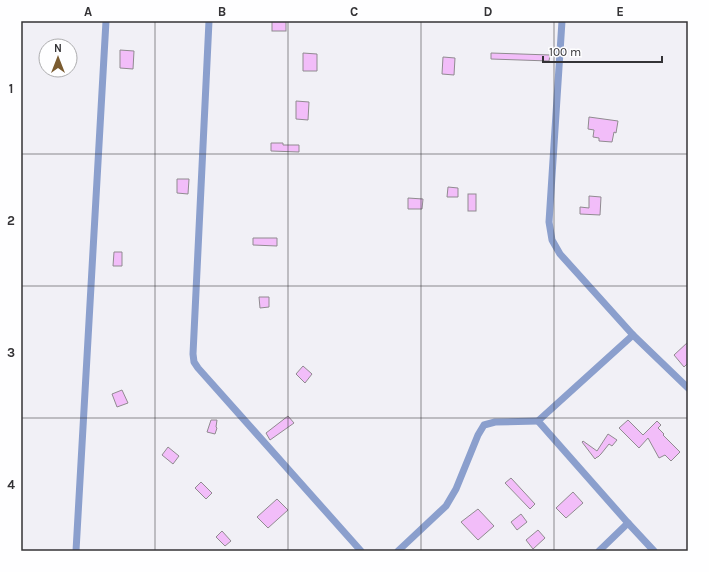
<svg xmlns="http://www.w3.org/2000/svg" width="709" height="572" font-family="Karla,sans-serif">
  <rect width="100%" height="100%" fill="#f1f0f6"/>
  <g fill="#f2bdf9" stroke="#908b90">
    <rect x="272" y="21" width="14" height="10"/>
    <path d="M120,50l14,1 -1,18 -13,-1z"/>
    <path d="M303,53l14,1v17h-14z"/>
    <path d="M491,53l59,2 -1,6 -58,-2z"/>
    <path d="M443,57l12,1 -1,17 -12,-1z"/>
    <path d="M296,101l13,1 -1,18 -12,-1z"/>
    <path d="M589,117l29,4 -2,12 -2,-1 -2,10 -13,-1v-3l-6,-1 1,-7 -6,-1z"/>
    <path d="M271,143h12v2h16v7l-28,-1z"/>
    <path d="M177,179h12l-1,15 -11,-1z"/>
    <path d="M448,187l10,1v9h-11z"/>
    <rect x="468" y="194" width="8" height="17"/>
    <path d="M589,196l12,1 -1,18 -20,-1v-7l9,1z"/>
    <path d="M408,198l15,1 -1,10h-14z"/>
    <path d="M253,238h24v8l-24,-1z"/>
    <path d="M114,252h8v14h-9z"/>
    <path d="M259,297h10v10l-9,1z"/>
    <path d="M688,342v21l-4,4 -10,-12z"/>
    <path d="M303,366l9,8 -7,9 -9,-9z"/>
    <path d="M122,390l6,13 -11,4 -5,-13z"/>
    <path d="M288,416l6,7 -24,17 -4,-7z"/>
    <path d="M211,420h6l-1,7 1,1 -2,6 -8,-2z"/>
    <path d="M628,420l15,15 14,-14 4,4 -3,3 6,6 -1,1 17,17 -9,9 -6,-6 -6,3 -11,-20 -9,10 -20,-20z"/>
    <path d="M608,434l9,6 -5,6 -3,-2 -8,10 -3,3h-1l-2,2 -13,-17 1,-1 14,10z"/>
    <path d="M168,447l11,9 -6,8 -11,-9z"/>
    <path d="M511,478l24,26 -5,5 -25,-26z"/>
    <path d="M201,482l11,11 -6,6 -11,-11z"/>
    <path d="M573,492l10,11 -17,15 -10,-10z"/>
    <path d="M277,499l11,11 -20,18 -11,-11z"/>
    <path d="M478,509l16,17 -16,14 -17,-18z"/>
    <path d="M521,514l6,8 -10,8 -6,-8z"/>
    <path d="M538,530l7,8 -12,11 -7,-9z"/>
    <path d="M222,531l9,10 -6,5 -9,-9z"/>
  </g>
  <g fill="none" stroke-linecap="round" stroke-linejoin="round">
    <g stroke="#8b9fcd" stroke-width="7">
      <path d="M209,21l-16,333 1,8 4,6 163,183"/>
      <path d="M562,21l-13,201 3,18 8,14 73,81 55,53"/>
      <path d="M633,335l-95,86 90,102 26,28"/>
      <path d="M76,551l30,-530"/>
      <path d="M398,551l48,-45 10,-17 22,-54 6,-10 11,-3 43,-1"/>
      <path d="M599,551l29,-28"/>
    </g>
  </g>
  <path fill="none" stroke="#343336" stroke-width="1" stroke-opacity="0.55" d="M155,21v530M288,21v530M421,21v530M554,21v530M21,154h667M21,286h667M21,418h667"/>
  <rect width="709" height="572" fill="none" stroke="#fefeff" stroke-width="44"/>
  <g transform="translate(58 58)"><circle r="19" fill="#fefeff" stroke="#adadaf"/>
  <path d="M0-3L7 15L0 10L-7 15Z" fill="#7a5b30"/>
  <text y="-6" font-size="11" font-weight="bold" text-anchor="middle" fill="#343336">N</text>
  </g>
  <path d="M543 56v6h119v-6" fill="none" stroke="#343336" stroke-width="2"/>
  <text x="549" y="56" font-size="12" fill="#343336" stroke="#fefeff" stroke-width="3" paint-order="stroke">100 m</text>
  <rect x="22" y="22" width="665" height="528" fill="none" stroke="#343336" stroke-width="1.5"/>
  <g font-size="13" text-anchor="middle" font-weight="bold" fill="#343336">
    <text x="88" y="16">A</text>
    <text x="222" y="16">B</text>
    <text x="354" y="16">C</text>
    <text x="488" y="16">D</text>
    <text x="620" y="16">E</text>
    <text x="11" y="93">1</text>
    <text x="11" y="225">2</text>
    <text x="11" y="357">3</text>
    <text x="11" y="489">4</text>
  </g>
</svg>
